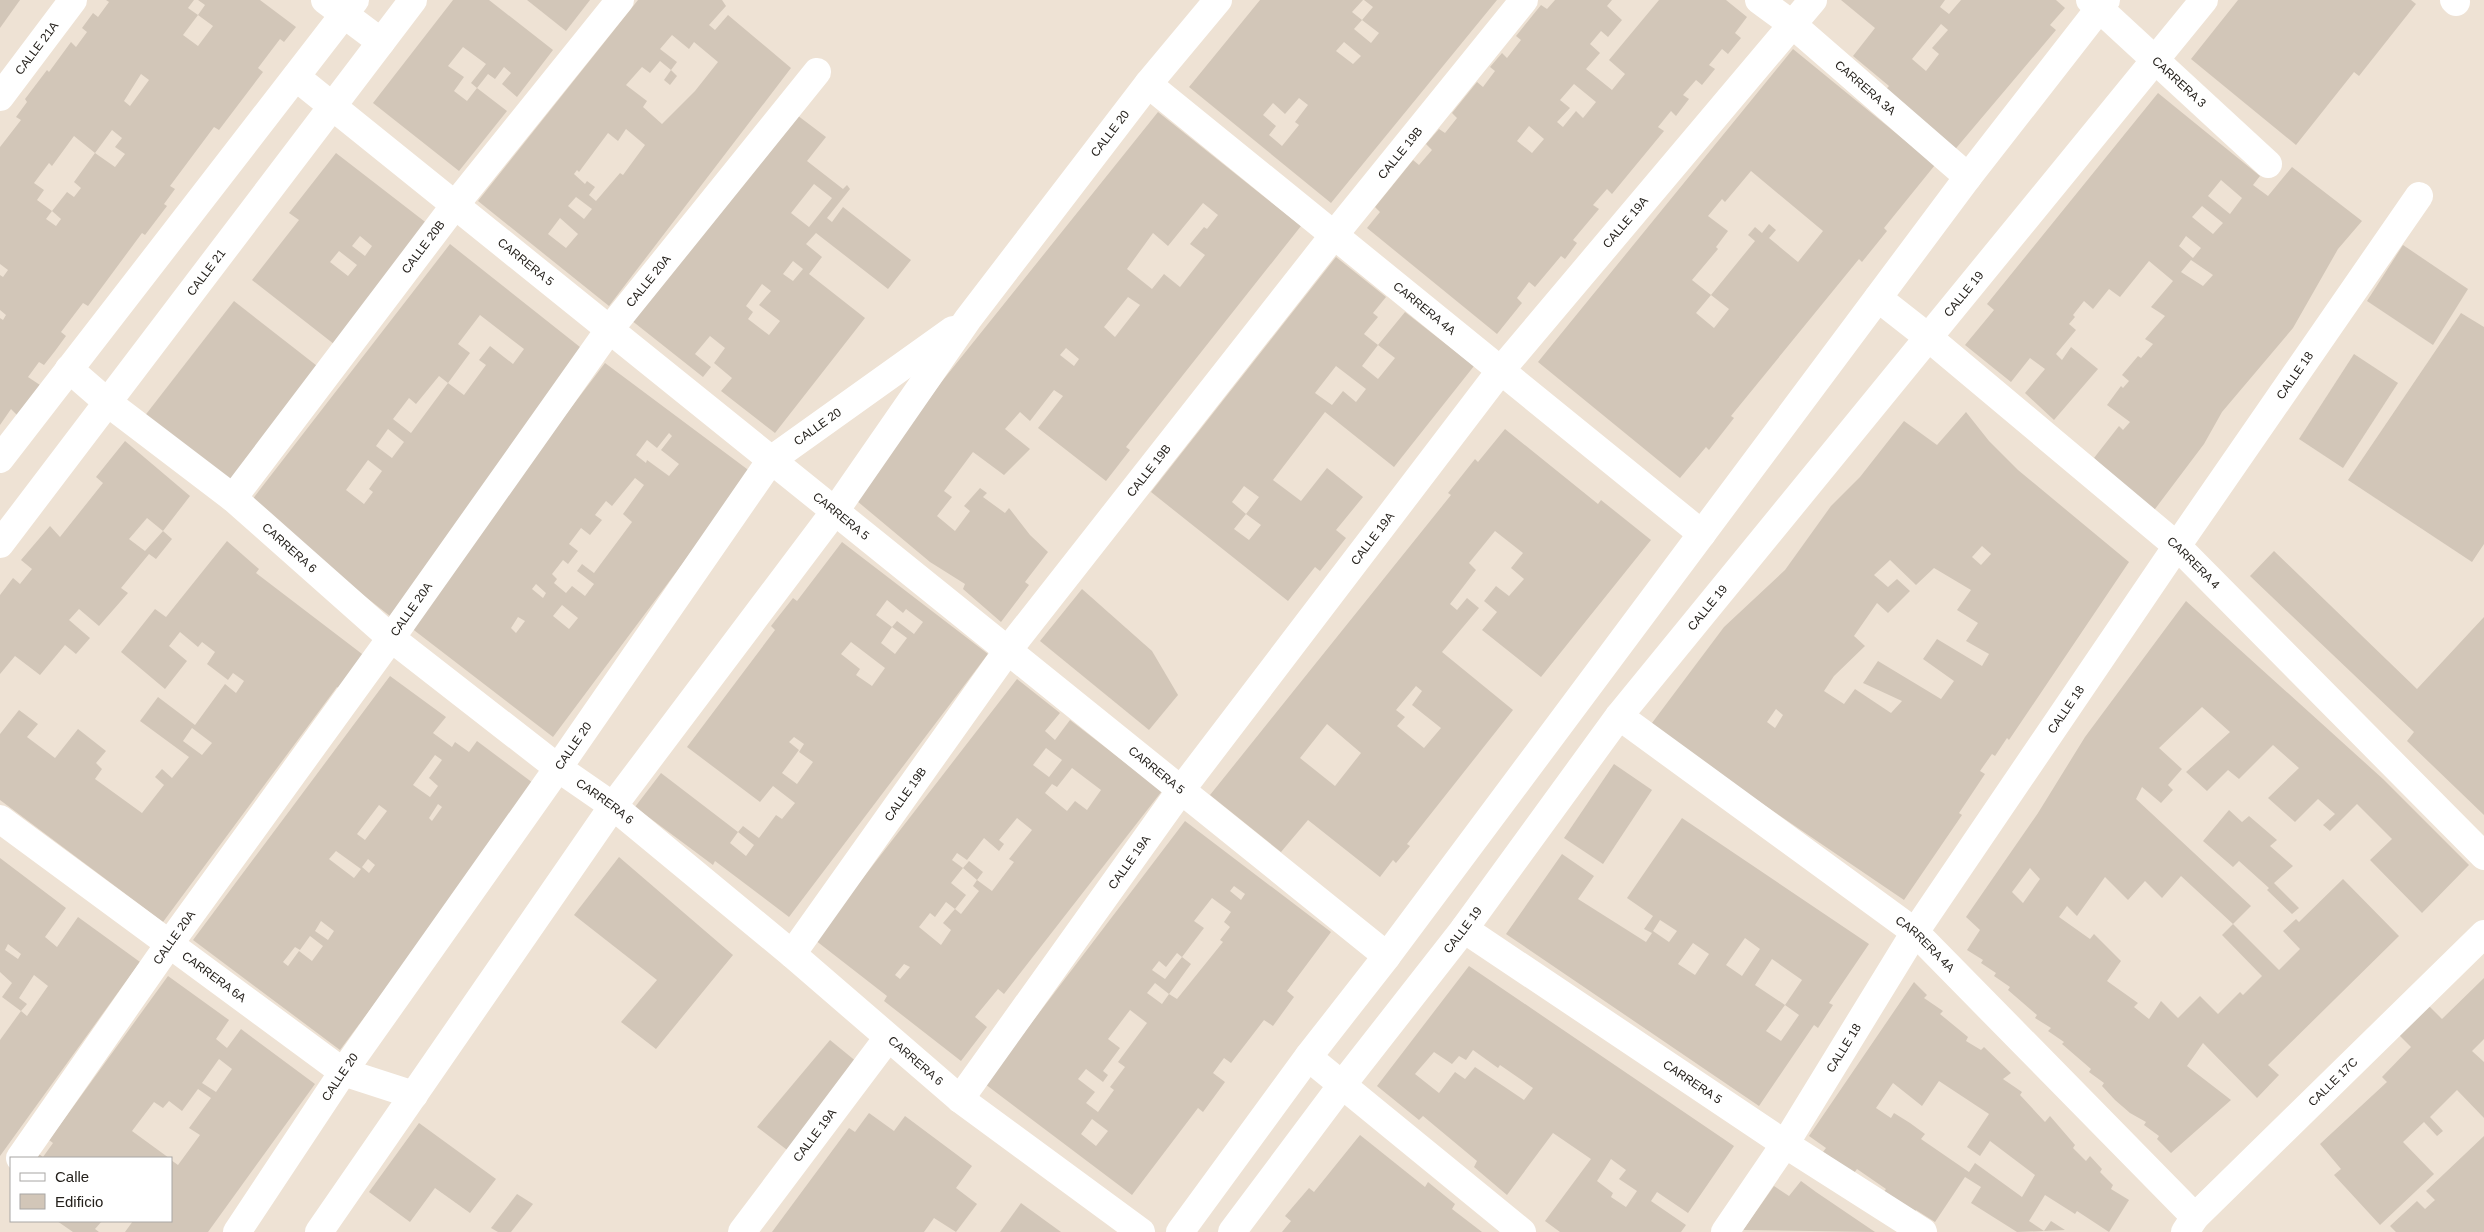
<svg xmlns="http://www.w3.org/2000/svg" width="2484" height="1232" font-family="Arial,sans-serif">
  <rect width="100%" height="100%" fill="#eee2d4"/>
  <g fill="#d2c6b8" fill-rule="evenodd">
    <path d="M0,0h20l-20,28z"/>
    <path d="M106,0h88l-6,8 10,7 -15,20 15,11 15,-20 -15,-11 7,-10 -7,-5h62l36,27 -12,15 -4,-3 -22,29 5,4 -44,58 -5,-3 -44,59 5,3 -11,15 3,2 -22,29 -3,-2 -54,73 -5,-3 -22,29 5,4 -11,15 -11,14 -5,-3 -11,15 12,8 -23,30 -6,-6 -11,16v-107l3,2 3,-5 -6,-5v-35l3,2 5,-7 -8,-6v-117l21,-27 -5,-3 11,-15 -2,-3 22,-29 2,2 22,-30 5,5 11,-15 -5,-4 11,-15 5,4 11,-15zM141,74l8,6 -19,26 -6,-5zM112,130l10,8 -7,9 10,7 -10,13 -20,-14zM74,136l21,17 -21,29 7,6 -7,9 -7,-5 -15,19 9,8 -5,7 -10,-7 6,-8 -15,-11 7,-10 -10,-7 15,-20 3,3z"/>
    <path d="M453,0h36l64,50 -36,47 -15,-13 9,-11 -7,-6 -9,12 -7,-5 -11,14 -6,-5 15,-19 -23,-17 -15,19 16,11 -10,14 13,10 10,-13 30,23 -48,60 -86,-68z"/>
    <path d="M527,0h63l-24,31z"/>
    <path d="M638,0h84l4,6 -17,19 6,5 13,-15 63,53 -182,238 -131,-105zM672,35l17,14 5,-7 24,20 -23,29 -33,33 -19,-17 4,-6 -21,-16 16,-18 8,6 10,-12 11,9 6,-8 -17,-13zM626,129l19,16 -22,30 -3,-2 -24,28 -7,-6 6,-8 -8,-6 -2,3 -11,-10 3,-4 2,2 29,-39 10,8zM576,197l16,12 -8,10 -16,-13zM560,218l18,16 -12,14 -18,-14z"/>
    <path d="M1260,0h103l-11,12 10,8 -8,9 17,14 8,-10 -17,-13 11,-13 -9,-7h133l-166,203 -142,-116zM1344,42l17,14 -8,8 -17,-13zM1299,98l9,7 -13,17 4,3 -17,21 -13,-11 7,-9 -13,-11 10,-12 12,11z"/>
    <path d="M1555,0h57l-5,6 15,14 -14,17 -7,-6 -11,13 10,9 -14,16 26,21 13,-16 -16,-14 50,-60h67l21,17 -12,16 6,5 -13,16 -6,-5 -13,16 6,4 -13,16 -6,-5 -13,15 6,4 -13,17 -5,-5 -13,16 6,4 -52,63 -5,-5 -14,16 6,4 -26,31 4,3 -12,16 -4,-3 -26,31 -6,-5 -12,16 5,5 -25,31 -130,-106 13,-16 -5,-5 13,-16 25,-31 6,5 13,-15 -6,-6 13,-15 6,4 12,-15 -5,-5 25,-31 6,5 12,-16 -5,-4 12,-14 5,5 14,-18 -5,-4 25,-31 6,4zM1574,84l22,18 -13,16 -7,-7 -13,16 -6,-5 13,-14 -10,-8zM1529,126l15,13 -12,14 -15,-12z"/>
    <path d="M1841,0h104l-5,7 9,7 12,-14h95l9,8 -15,17 6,5 -104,123 -70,-59 7,-8 -36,-30 22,-28zM1941,24l7,6 -16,18 7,6 -13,17 -14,-12z"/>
    <path d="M2238,0h173l5,4 -57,72 -5,-4 -58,73 -105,-86z"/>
    <path d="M1793,49l142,116 -51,63 3,3 -25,31 -3,-3 -128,157 3,2 -25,32 -3,-3 -26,31 -142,-116zM1751,171l72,60 -25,31 -29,-24 7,-8 -7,-6 -7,9 -7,-6 -7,8 7,6 -44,54 -19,-15 26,-31 -2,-2 12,-16 -20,-15 14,-17 3,3zM1711,295l18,14 -15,19 -18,-15z"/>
    <path d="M671,70l6,6 -7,9 -6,-5z"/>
    <path d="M2158,93l102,83 -7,9 15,11 24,-29 70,54 -24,28 -45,79 -71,84 -18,32 -52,69 -58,-55 25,-32 4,4 7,-8 -23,-17 14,-19 2,2 6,-7 -7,-6 16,-19 3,2 12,-14 -8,-5 20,-23 -14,-9 22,-26 -24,-20 -29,36 -11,-8 -16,20 -9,-8 -11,14 2,2 -6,7 7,6 -20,24 6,6 9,-13 27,22 -44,51 -29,-27 20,-24 -15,-11 -19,24 -46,-37 29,-35 -7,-6zM2221,180l21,18 -12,16 -22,-18zM2202,206l21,17 -10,11 -21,-17zM2186,236l15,12 -8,10 -14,-12zM2191,260l22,15 -10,11 -22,-14z"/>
    <path d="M793,112l33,25 -19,24 36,28 4,-4 3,4 -23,29 5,4 11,-15 68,53 -23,29 -72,-56 -10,11 16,13 -13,17 56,44 -90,115 -54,-42 11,-13 -18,-15 11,-15 -15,-12 -15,18 16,13 -8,10 -72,-57zM814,184l18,14 -23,29 -18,-14zM793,261l10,8 -10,12 -10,-7zM762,284l9,7 -12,14 21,16 -11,14 -21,-16 5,-7 -7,-6z"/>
    <path d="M1158,112l143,114 -175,221 4,3 -24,31 -68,-53 25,-32 -9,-6 -24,31 -10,-9 -15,17 25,20 -26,26 -31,-23 -29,39 8,6 -15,19 18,15 15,-20 -6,-5 16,-18 7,5 -4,4 22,16 4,-5 21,27 18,17 -23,30 4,3 -28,37 -38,-33 2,-5 -35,-22 -73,-61 1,-6 85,-115zM1203,203l15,12 -11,14 -3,-2 -14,17 15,11 -25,32 -16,-13 -12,15 -25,-20 26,-36 15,13zM1128,297l12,8 -25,32 -11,-10zM1066,348l13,11 -5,7 -14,-11z"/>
    <path d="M336,153l97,75 -94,120 -87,-68 47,-60 -10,-7zM360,236l12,10 -7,10 -13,-10zM339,251l18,14 -9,11 -18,-14z"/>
    <path d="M450,244l135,107 -195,265 -142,-111zM480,315l44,34 -11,15 -23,-18 -11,14 7,5 -22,30 -16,-12 -37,50 -18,-14 16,-21 7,6 23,-28 9,7 22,-30 -12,-9zM388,429l16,13 -12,16 -16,-12zM368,460l14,11 -13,18 4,3 -9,12 -18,-14z"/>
    <path d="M2403,245l65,44 -35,56 -66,-44z"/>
    <path d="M1336,257l50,40 -13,16 5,4 -14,17 14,11 27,-33 69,54 -80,101 -69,-55 -52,68 28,21 26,-33 36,29 -27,33 10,8 -26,33 -5,-4 -27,34 -137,-109zM1378,345l17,13 -17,21 -16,-13zM1336,366l30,23 -10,13 -13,-11 -11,14 -17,-12zM1244,486l15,11 -13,17 15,11 -12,15 -15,-11 12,-15 -14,-12z"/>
    <path d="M234,301l87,68 -95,121 -86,-68z"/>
    <path d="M2461,313l23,14v217l-12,18 -124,-82z"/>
    <path d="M2354,354l44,29 -55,85 -44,-29z"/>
    <path d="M605,363l146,109 -198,265 -147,-113zM669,433l3,3 -11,14 18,14 -10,12 -22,-16 -1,3 -10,-8 11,-15 10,8zM635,478l9,7 -21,29 9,8 -38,51 -12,-9 -5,7 17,13 -9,12 -13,-10 -6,7 -12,-10 3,-4 -5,-5 11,-14 5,4 10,-13 -9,-7 12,-16 9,7 12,-15 -7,-5 11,-14 6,5zM536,584l10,9 -3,5 -11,-9zM562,605l16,13 -9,11 -16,-13zM518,617l7,4 -9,12 -5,-5z"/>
    <path d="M1966,412l23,29 29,29 111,92 -120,178 -2,-2 -12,18 -3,-2 -12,17 5,3 -26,39 3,2 -58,85 -255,-173 75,-100 61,-57 46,-64 29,-29 44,-56 33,24zM1982,546l9,8 -10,11 -9,-8zM1890,560l26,25 18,-17 37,22 -14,20 21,13 -12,18 23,13 -7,12 -45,-27 -14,20 31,22 -13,18 -63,-38 -15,22 39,18 -11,12 -36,-24 -11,15 -20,-13 10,-15 31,-30 -11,-10 23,-33 11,10 22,-22 -13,-12 -9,8 -14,-12zM1776,709l7,6 -8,13 -8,-6z"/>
    <path d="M1505,429l93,75 3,-4 50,40 -110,137 -59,-47 15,-18 -13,-11 12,-15 13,10 15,-17 -13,-11 12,-15 -28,-22 -26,32 7,7 -26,34 7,6 10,-12 12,10 -37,44 71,58 -106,134 3,2 -14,17 -3,-3 -13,17 -72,-57 -27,32 -71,-57 241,-300 -3,-2 27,-34 3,3zM1416,686l6,5 -10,14 29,23 -17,20 -27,-22 8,-9 -9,-7zM1327,724l34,29 -26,33 -35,-28z"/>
    <path d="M125,441l65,55 -27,35 -16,-13 -18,21 16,12 18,-20 9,8 -16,20 -7,-5 -28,34 7,5 -29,33 -20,-17 -10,11 21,18 -14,16 -11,-9 -25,30 -25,-19 -15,18v-79l13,-17 7,6 12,-15 -11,-9 29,-34 10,11 43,-54 -7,-6z"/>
    <path d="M227,541l32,28 -3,4 110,84 -25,33 -4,-3 -174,235 -163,-122v-66l19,-24 19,14 -11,13 28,21 23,-29 28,22 -10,12 6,6 -7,10 47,34 22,-28 -9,-8 7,-8 10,9 17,-21 -49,-36 18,-24 37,28 30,-41 11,9 8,-12 -11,-8 -5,7 -21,-16 8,-12 -13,-10 -4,5 -18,-15 -11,14 18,15 -22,28 -44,-37 34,-43 11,8zM192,728l20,15 -10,12 -19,-14z"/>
    <path d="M842,542l146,112 -199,263 -74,-56 -2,4 -78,-58 26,-34 77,59 -8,11 16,13 8,-11 -16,-13 5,-6 16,12 17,-23 6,4 13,-16 -22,-17 -13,16 -73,-55 88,-117 -4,-4 22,-28 4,3zM887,600l16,13 3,-4 17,13 -9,12 -17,-13 -5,6 15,11 -12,16 -14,-11 11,-16 -16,-12zM851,642l34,26 -13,18 -16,-11 4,-6 -19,-15zM794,737l10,7 -5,8 14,10 -16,22 -15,-11 17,-23 -10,-8z"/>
    <path d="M2274,551l143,138 67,-72v198l-77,-74 7,-9 -164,-156z"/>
    <path d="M1082,589l70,62 26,44 -29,35 -109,-89z"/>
    <path d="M2186,601l197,178 86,86 -47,48 -52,-53 22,-21 -35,-35 -27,27 -7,-6 12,-11 -17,-15 -23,23 -27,-24 31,-30 -26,-23 -34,34 -11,-9 -21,21 -21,-19 44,-40 -28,-25 -43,41 23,21 -14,16 5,5 -12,13 -19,-16 -6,12 115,107 -18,18 -52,-48 -19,22 -17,-17 -17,19 -23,-23 -28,39 -10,-10 -8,11 31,22 4,-5 27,27 -14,20 31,22 -4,4 15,12 12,-18 17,17 22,-22 18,18 22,-22 3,3 19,-19 -40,-41 11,-11 46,46 21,-21 -17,-18 13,-12 3,3 44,-43 56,57 -131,129 11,10 -22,23 -54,-55 -16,23 44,34 -60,53 -14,-14 2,-3 -15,-11 2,-3 -16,-9 -15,-13 -13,-14 2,-3 -15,-11 2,-3 -29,-25 2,-2 -16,-11 3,-3 -16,-10 2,-3 -29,-25 2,-3 -16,-11 2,-3 -15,-10 2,-3 -16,-10 13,-20 -14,-13 72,-104 47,-76zM2030,868l10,11 -17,24 -11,-11z"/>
    <path d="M390,676l56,41 -13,16 19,14 3,-5 14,10 8,-11 60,45 -197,264 -147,-110zM435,755l7,5 -13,18 9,8 -8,11 -17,-12zM438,804l4,3 -10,14 -3,-3zM379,805l8,6 -22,29 -8,-6zM336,851l25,18 -7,9 -25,-19zM368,859l7,6 -6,8 -7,-6zM321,921l13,10 -6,9 -13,-9zM310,936l13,10 -11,15 -13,-10 -11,15 -5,-4 12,-15 5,3z"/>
    <path d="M1017,679l43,34 -15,18 10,9 15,-20 92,71 -158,203 -6,-5 -23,28 12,10 -26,34 -77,-60 3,-5 -72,-56zM1046,748l16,12 -13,17 -16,-12zM1072,768l29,22 -14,20 -12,-9 -8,10 -22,-18 7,-9 5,3zM1017,818l15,12 -23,29 5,3 -22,29 -15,-11 -4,6 6,5 -18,23 -6,-5 -12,14 8,7 -10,15 -22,-18 11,-14 5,4 11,-15 9,7 11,-14 -15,-12 12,-15 14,12 6,-8 -14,-11 -6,7 -11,-8 5,-7 10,7 17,-22 15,13 5,-7 -5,-4zM904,964l6,3 -10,12 -5,-4z"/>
    <path d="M1614,764l38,26 -49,74 -39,-26z"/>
    <path d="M2229,810l13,12 7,-6 28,24 -7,6 23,20 -19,17 25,25 -7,6 -25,-24 2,-2 -30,-27 -6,6 -30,-26z"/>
    <path d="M1682,818l187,126 -40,59 4,2 -15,23 -4,-3 -55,81 -253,-172 56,-80 32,22 -16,23 68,43 6,-9 -8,-4 9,-13 -26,-18zM1660,920l17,11 -8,11 -16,-11zM1745,938l15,11 -18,27 -16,-11zM1693,943l16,11 -14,21 -17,-11zM1772,959l30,21 -17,25 14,10 -18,26 -15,-10 19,-26 -30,-20z"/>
    <path d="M1185,821l146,111 -44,59 7,6 -21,29 -9,-6 -33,43 -7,-5 -11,15 12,9 -22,30 -5,-4 -66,87 -147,-111zM1234,886l11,8 -4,6 -11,-9zM1212,898l19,14 -7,10 6,5 -10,13 3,2 -46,57 -8,-5 -7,10 -15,-11 8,-10 14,11 22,-30 -9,-7 -17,22 -13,-9 7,-9 7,6 11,-14 5,4 22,-29 -10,-7zM1130,1010l17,13 -29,39 7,5 -15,20 4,3 -16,22 -12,-9 9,-11 -17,-13 8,-10 17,13 5,-7 -5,-4 17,-23 -12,-9zM1092,1119l16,12 -12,15 -15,-12z"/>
    <path d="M619,857l114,98 -77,94 -35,-27 36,-42 -83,-65z"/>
    <path d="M0,858l66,50 -21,29 12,10 21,-30 62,45 -140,194v-116l21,-29 6,5 21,-30 -14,-11 -15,23 8,6 -6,7 -19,-14 10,-14 -12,-11zM8,944l13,10 -3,5 -13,-9z"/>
    <path d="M1469,966l265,180 -46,67 -31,-21 -6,9 35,24 -5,7h-121l-15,-11 46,-62 -38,-26 -46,62 -33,-28 3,-6 -54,-45 -4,4 -42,-34zM1473,1050l25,18 2,-3 33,23 -9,12 -49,-33 -10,12 -10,-7 -16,21 -24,-19 19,-22 18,12 7,-8 7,4zM1611,1159l15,11 -7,9 18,12 -11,16 -15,-10 2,-4 -16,-12z"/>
    <path d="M168,976l61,44 -13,19 11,9 14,-19 74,55 -107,148h-83l8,-11h38v-61l7,5 22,-30 -11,-7 22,-30 -13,-9 -16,22 -13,-10 -6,7 -9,-6 -22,29 37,27h-133l3,-4 4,3 10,-14 -4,-3zM219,1059l13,10 -16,23 -14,-9z"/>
    <path d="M2484,978v61l-12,12 12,11v56l-27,-28 -27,27 13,14 -6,5 -13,-14 -21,20 31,32 -54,51 -46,-50 7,-6 -21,-25 67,-62 -5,-5 29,-30 -17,-17 30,-29 18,18z"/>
    <path d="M1914,982l13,13 -3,3 19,13 -3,3 28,23 -2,4 15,9 3,-3 27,26 -8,6 19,13 -2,3 25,27 5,-6 25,29 -2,3 13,13 4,-5 12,13 -2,3 13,13 -2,4 18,11 -20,32 -32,-21 -2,3 -30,-19 -16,26 15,10 7,-10 14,9 -48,2 -46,-29 10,-16 -16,-10 -30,45 -19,-12 -2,4 -31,-21 3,-4 -29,-20 -3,4 -31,-21 3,-4 -17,-12zM1939,1081l50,33 -22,33 13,9 10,-15 45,34 -13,22 -47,-34 -6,9 -48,-33 4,-5 -15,-11 -16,-10 -3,5 -15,-10 17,-25 29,23z"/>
    <path d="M830,1040l33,27 -72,86 -34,-26z"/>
    <path d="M869,1113l25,18 11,-15 67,50 -16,22 21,16 -21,28 -22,-14 -10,14h-152l77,-104 6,4z"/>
    <path d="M419,1123l77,56 -26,34 -35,-25 -25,34 -41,-30z"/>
    <path d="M1360,1135l65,52 3,-5 27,22 -3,5 30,23h-200l9,-11 -6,-5 24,-28 5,4z"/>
    <path d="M2484,1136v96h-88l-6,-6 27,-25 8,8 10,-9 -9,-9z"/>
    <path d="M1801,1181l15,11 59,40 -132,-2 31,-44 15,10z"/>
    <path d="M517,1194l16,10 -22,28h-13l-7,-4z"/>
    <path d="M1021,1203l40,29h-61z"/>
    <path d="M57,1221h45l-7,8 4,3h-26z"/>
  </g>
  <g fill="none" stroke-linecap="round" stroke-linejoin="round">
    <g stroke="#fff" stroke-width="28">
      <path d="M325,0l56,42"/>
      <path id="s1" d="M1759,0l34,25 175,152"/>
      <path id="s2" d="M2090,0l178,164"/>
      <path d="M2454,0l2,2"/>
      <path id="s3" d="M296,77l1091,879"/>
      <path id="s4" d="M1148,84l554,450"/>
      <path id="s5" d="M0,97l73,-97"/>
      <path id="s6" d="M1878,298l51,40 248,208 307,310"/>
      <path id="s7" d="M69,369l38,33 126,96 158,140 167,130 55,38 179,148 168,145 181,133"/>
      <path d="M0,459l355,-459"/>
      <path id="s8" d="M233,498l222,-293 165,-205"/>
      <path id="s9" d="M0,544l413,-544"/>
      <path id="s10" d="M1619,716l296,216 280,285"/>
      <path id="s11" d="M0,819l343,253 71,23"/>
      <path id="s12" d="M1464,929l321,215 138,88"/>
      <path id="s13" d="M792,954l216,-304 326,-415 190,-235"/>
      <path d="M1308,1057l214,175"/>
      <path id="s14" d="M960,1099l221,-309 320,-420 312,-370"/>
      <path id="s15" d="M20,1158l150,-215 221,-305 218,-308 208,-258"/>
      <path id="s16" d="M237,1232l106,-160 215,-304 213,-308 182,-130"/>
      <path id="s17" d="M319,1232l294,-426 222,-295 133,-192 180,-235 70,-84"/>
      <path id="s18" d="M742,1232l145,-193"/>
      <path d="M1180,1232l128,-175 79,-101 581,-779 138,-177"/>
      <path id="s19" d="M1232,1232l110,-147 122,-156 155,-213 585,-716"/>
      <path id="s20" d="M1725,1232l60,-88 130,-212 262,-386 242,-350"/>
      <path id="s21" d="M2185,1232l10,-15 289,-283"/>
    </g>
  </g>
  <g text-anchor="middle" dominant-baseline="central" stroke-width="4" stroke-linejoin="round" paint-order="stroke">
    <g font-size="12" fill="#25211c" stroke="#fff">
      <text stroke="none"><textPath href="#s5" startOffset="61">CALLE 21A</textPath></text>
      <text stroke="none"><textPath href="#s2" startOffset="121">CARRERA 3</textPath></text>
      <text stroke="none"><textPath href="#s1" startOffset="138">CARRERA 3A</textPath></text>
      <text stroke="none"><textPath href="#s17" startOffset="1354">CALLE 20</textPath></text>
      <text stroke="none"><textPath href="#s13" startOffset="1006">CALLE 19B</textPath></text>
      <text stroke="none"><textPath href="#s14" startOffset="1101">CALLE 19A</textPath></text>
      <text stroke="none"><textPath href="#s8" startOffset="315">CALLE 20B</textPath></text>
      <text stroke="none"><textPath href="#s3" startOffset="295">CARRERA 5</textPath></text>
      <text stroke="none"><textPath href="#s9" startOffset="341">CALLE 21</textPath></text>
      <text stroke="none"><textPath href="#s15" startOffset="1079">CALLE 20A</textPath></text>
      <text stroke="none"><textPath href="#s19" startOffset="1190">CALLE 19</textPath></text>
      <text stroke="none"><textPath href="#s4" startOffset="356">CARRERA 4A</textPath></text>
      <text stroke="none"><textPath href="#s20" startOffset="1029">CALLE 18</textPath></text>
      <text stroke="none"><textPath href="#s16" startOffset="996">CALLE 20</textPath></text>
      <text stroke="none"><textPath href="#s13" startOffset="601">CALLE 19B</textPath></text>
      <text stroke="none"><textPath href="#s3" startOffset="700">CARRERA 5</textPath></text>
      <text stroke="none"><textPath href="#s14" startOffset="696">CALLE 19A</textPath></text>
      <text stroke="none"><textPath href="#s7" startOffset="284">CARRERA 6</textPath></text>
      <text stroke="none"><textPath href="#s6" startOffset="412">CARRERA 4</textPath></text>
      <text stroke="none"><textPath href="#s19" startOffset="785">CALLE 19</textPath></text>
      <text stroke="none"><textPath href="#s15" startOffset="674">CALLE 20A</textPath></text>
      <text stroke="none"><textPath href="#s20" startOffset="624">CALLE 18</textPath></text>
      <text stroke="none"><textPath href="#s16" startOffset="591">CALLE 20</textPath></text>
      <text stroke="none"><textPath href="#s3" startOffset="1105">CARRERA 5</textPath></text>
      <text stroke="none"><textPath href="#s13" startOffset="196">CALLE 19B</textPath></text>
      <text stroke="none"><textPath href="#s7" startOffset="689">CARRERA 6</textPath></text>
      <text stroke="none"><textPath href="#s14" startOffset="291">CALLE 19A</textPath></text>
      <text stroke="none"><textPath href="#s19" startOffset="380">CALLE 19</textPath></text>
      <text stroke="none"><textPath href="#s15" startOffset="269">CALLE 20A</textPath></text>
      <text stroke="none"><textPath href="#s10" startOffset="382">CARRERA 4A</textPath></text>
      <text stroke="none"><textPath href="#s11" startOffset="266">CARRERA 6A</textPath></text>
      <text stroke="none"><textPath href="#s20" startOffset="219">CALLE 18</textPath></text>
      <text stroke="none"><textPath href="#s7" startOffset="1094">CARRERA 6</textPath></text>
      <text stroke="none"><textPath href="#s16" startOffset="186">CALLE 20</textPath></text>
      <text stroke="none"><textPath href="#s12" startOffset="275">CARRERA 5</textPath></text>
      <text stroke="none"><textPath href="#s21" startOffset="211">CALLE 17C</textPath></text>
      <text stroke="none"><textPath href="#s18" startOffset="121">CALLE 19A</textPath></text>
    </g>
  </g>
  <rect x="10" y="1157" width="162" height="65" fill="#ffffff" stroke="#a8a6a4"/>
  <rect x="20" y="1173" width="25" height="8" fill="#ffffff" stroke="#a8a6a4"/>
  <text x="55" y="1182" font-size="15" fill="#25211c">Calle</text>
  <rect x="20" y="1194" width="25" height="15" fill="#d2c6b8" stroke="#a8a6a4"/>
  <text x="55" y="1207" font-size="15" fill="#25211c">Edificio</text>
</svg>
